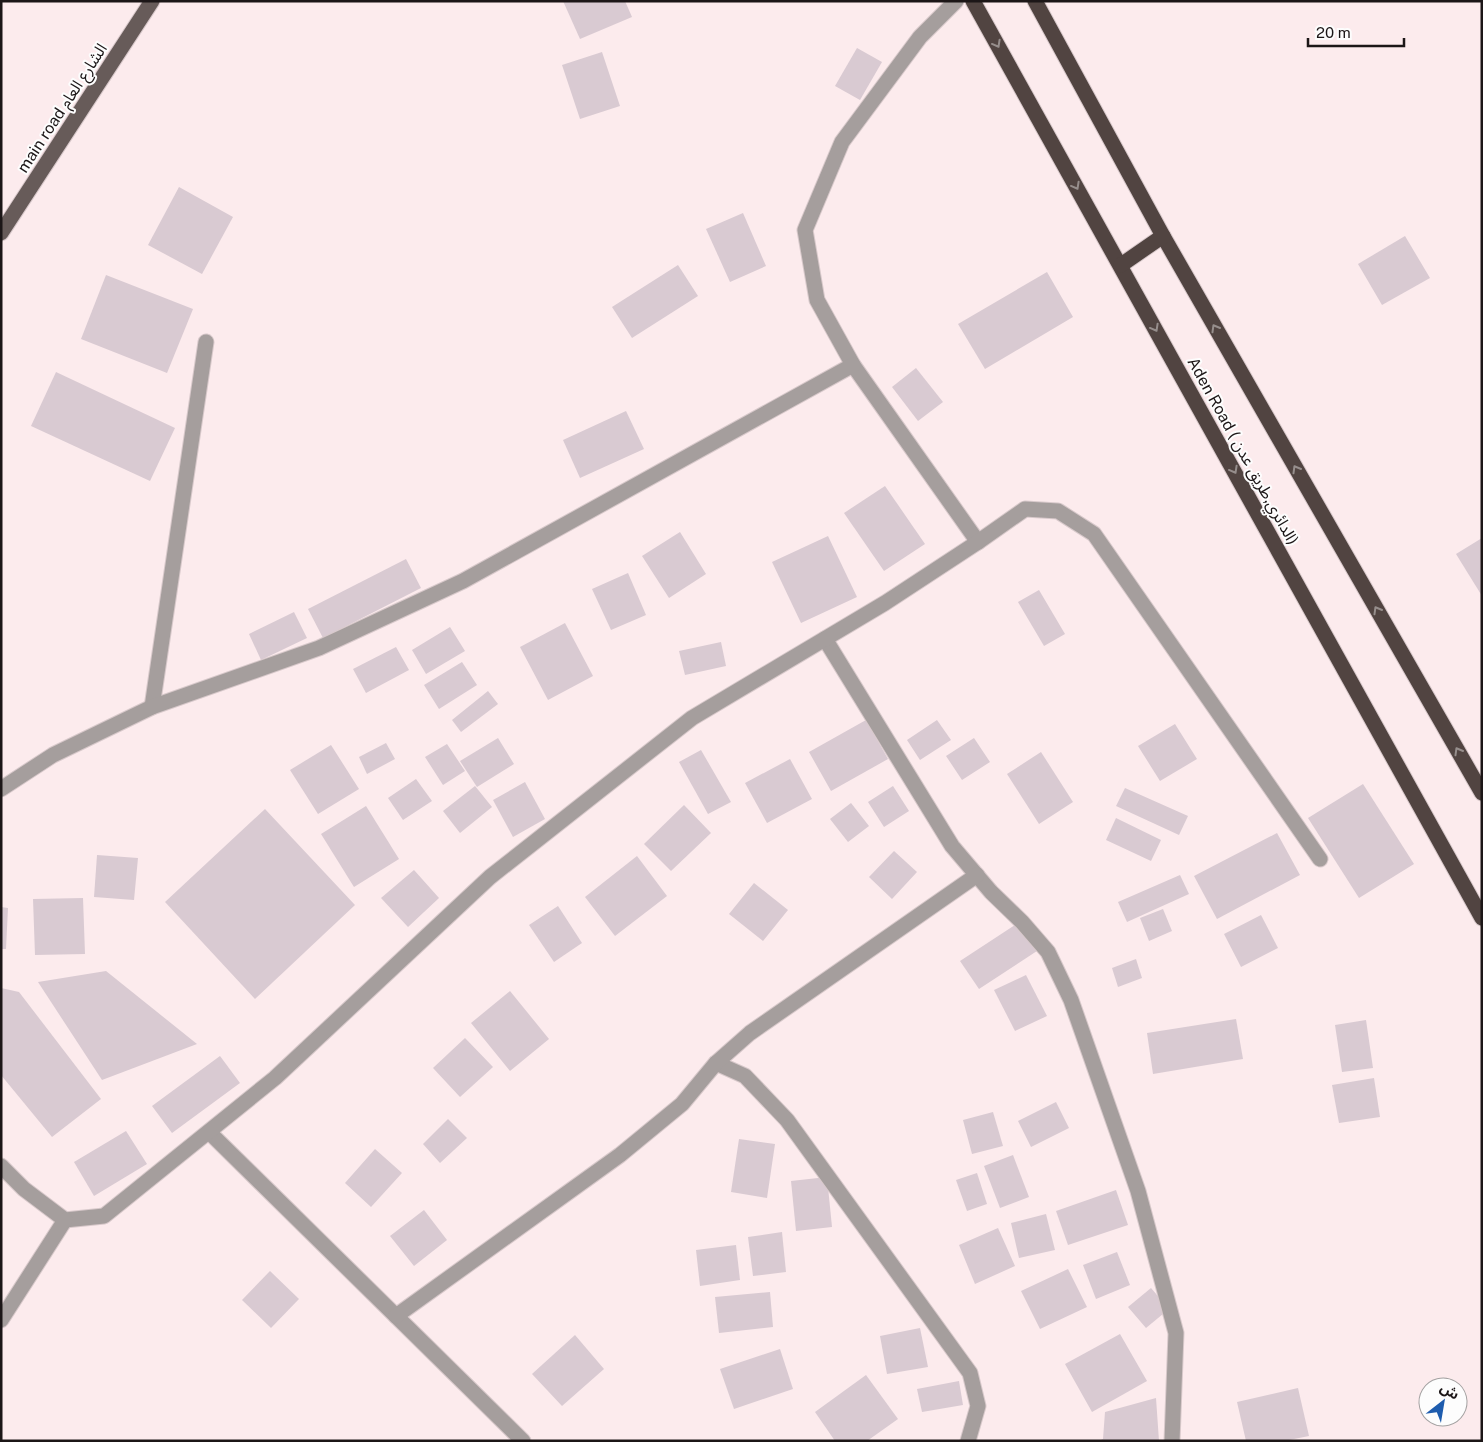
<svg xmlns="http://www.w3.org/2000/svg" width="1483" height="1442" font-family="'Public Sans','Noto Sans Arabic',sans-serif">
  <rect width="100%" height="100%" fill="#fcebed"/>
  <g fill="#d9cad2">
    <path d="M563,1h62l7,16 -52,22z"/>
    <path d="M857,48l25,14 -22,38 -25,-14z"/>
    <path d="M602,52l18,54 -40,13 -18,-54z"/>
    <path d="M179,187l54,30 -31,57 -54,-29z"/>
    <path d="M743,213l23,53 -36,16 -24,-53z"/>
    <path d="M1405,236l25,42 -48,27 -24,-41z"/>
    <path d="M678,265l20,31 -66,42 -20,-31z"/>
    <path d="M1047,272l26,45 -88,52 -27,-45z"/>
    <path d="M106,275l87,34 -26,64 -86,-34z"/>
    <path d="M916,368l27,34 -25,19 -26,-34z"/>
    <path d="M56,372l119,56 -25,53 -119,-55z"/>
    <path d="M626,411l18,38 -64,29 -17,-38z"/>
    <path d="M885,486l40,58 -41,27 -40,-58z"/>
    <path d="M680,532l26,42 -37,24 -27,-42z"/>
    <path d="M828,536l29,61 -56,26 -29,-61z"/>
    <path d="M1482,538v58l-26,-42z"/>
    <path d="M406,559l15,29 -98,50 -15,-29z"/>
    <path d="M628,573l18,42 -35,15 -19,-41z"/>
    <path d="M1039,590l26,44 -21,12 -26,-44z"/>
    <path d="M294,612l13,26 -46,22 -12,-26z"/>
    <path d="M565,623l28,53 -45,24 -28,-53z"/>
    <path d="M450,627l15,24 -39,23 -14,-24z"/>
    <path d="M721,642l5,24 -41,9 -6,-24z"/>
    <path d="M396,647l13,23 -43,23 -13,-24z"/>
    <path d="M462,662l15,23 -38,24 -15,-24z"/>
    <path d="M488,691l10,13 -37,28 -9,-12z"/>
    <path d="M866,720l22,39 -57,32 -22,-39z"/>
    <path d="M937,720l14,20 -31,20 -13,-20z"/>
    <path d="M1175,724l22,35 -37,22 -22,-35z"/>
    <path d="M498,738l16,26 -37,23 -17,-26z"/>
    <path d="M974,738l16,24 -28,18 -16,-24z"/>
    <path d="M386,743l9,16 -28,15 -8,-17z"/>
    <path d="M447,744l18,27 -22,14 -18,-28z"/>
    <path d="M331,745l28,44 -41,25 -28,-44z"/>
    <path d="M701,750l30,52 -23,12 -29,-52z"/>
    <path d="M1041,752l32,50 -34,22 -32,-50z"/>
    <path d="M790,759l22,40 -45,24 -22,-40z"/>
    <path d="M416,779l16,22 -29,19 -15,-22z"/>
    <path d="M525,782l20,37 -32,18 -20,-37z"/>
    <path d="M1363,784l51,80 -55,34 -51,-80z"/>
    <path d="M475,786l17,21 -32,26 -17,-22z"/>
    <path d="M893,786l16,25 -25,16 -16,-25z"/>
    <path d="M1125,788l63,28 -9,19 -63,-29z"/>
    <path d="M851,803l18,23 -21,16 -18,-23z"/>
    <path d="M684,805l27,28 -40,38 -27,-27z"/>
    <path d="M366,806l33,53 -45,28 -33,-53z"/>
    <path d="M265,809l90,96 -100,94 -90,-97z"/>
    <path d="M1116,818l45,22 -10,21 -45,-21z"/>
    <path d="M1277,833l23,42 -83,44 -23,-43z"/>
    <path d="M894,851l23,21 -25,27 -23,-22z"/>
    <path d="M97,855l41,3 -4,42 -40,-3z"/>
    <path d="M637,856l30,40 -52,40 -30,-39z"/>
    <path d="M414,870l25,28 -31,29 -27,-29z"/>
    <path d="M1180,875l9,19 -62,28 -9,-20z"/>
    <path d="M754,883l34,27 -25,31 -34,-27z"/>
    <path d="M83,898l2,56 -50,1 -2,-56z"/>
    <path d="M558,906l24,37 -28,19 -25,-37z"/>
    <path d="M1,907l7,1 -2,41h-5z"/>
    <path d="M1163,909l9,22 -23,10 -9,-23z"/>
    <path d="M1261,915l17,33 -37,19 -17,-33z"/>
    <path d="M1018,923l19,28 -58,38 -19,-28z"/>
    <path d="M1136,959l6,19 -24,9 -6,-19z"/>
    <path d="M106,971l91,73 -95,36 -64,-98z"/>
    <path d="M1026,975l21,41 -32,15 -21,-41z"/>
    <path d="M1,988l18,4 82,107 -49,38 -51,-62z"/>
    <path d="M510,991l39,48 -39,32 -39,-48z"/>
    <path d="M1236,1019l7,40 -90,15 -6,-41z"/>
    <path d="M1366,1020l7,48 -31,4 -7,-47z"/>
    <path d="M465,1038l28,29 -33,30 -27,-29z"/>
    <path d="M220,1056l20,27 -68,50 -20,-27z"/>
    <path d="M1374,1078l6,39 -41,6 -7,-38z"/>
    <path d="M1056,1102l13,26 -38,19 -13,-26z"/>
    <path d="M993,1112l10,34 -31,8 -9,-34z"/>
    <path d="M448,1119l19,19 -27,25 -17,-19z"/>
    <path d="M126,1131l21,33 -53,32 -20,-34z"/>
    <path d="M739,1139l36,5 -8,54 -36,-6z"/>
    <path d="M375,1149l27,24 -31,34 -26,-24z"/>
    <path d="M1013,1155l16,42 -29,11 -16,-42z"/>
    <path d="M977,1173l10,31 -20,7 -11,-31z"/>
    <path d="M827,1177l5,50 -36,4 -5,-50z"/>
    <path d="M1116,1190l12,35 -60,20 -12,-34z"/>
    <path d="M424,1210l23,30 -33,26 -24,-30z"/>
    <path d="M1046,1214l9,36 -36,8 -8,-35z"/>
    <path d="M998,1228l17,38 -40,18 -16,-39z"/>
    <path d="M782,1232l4,40 -33,4 -5,-39z"/>
    <path d="M736,1245l4,35 -40,6 -4,-36z"/>
    <path d="M1117,1252l13,33 -34,14 -13,-34z"/>
    <path d="M1068,1269l19,38 -47,22 -19,-38z"/>
    <path d="M270,1271l29,28 -28,29 -29,-28z"/>
    <path d="M1151,1288l18,21 -23,19 -18,-21z"/>
    <path d="M770,1292l3,35 -54,6 -4,-36z"/>
    <path d="M920,1328l8,39 -41,7 -7,-38z"/>
    <path d="M1120,1334l27,47 -55,31 -27,-48z"/>
    <path d="M575,1335l29,34 -42,37 -30,-32z"/>
    <path d="M780,1349l13,40 -59,20 -14,-40z"/>
    <path d="M866,1375l32,44 -31,22h-32l-20,-29z"/>
    <path d="M959,1381l4,24 -41,7 -5,-23z"/>
    <path d="M1298,1388l11,48 -25,5h-38l-9,-39z"/>
    <path d="M1156,1398l3,43h-60l4,-2 2,-27z"/>
  </g>
  <g fill="none" stroke-linecap="round" stroke-linejoin="round">
    <g stroke="#d8c9cb" stroke-width="17">
      <g id="minor">
        <path d="M956,1l-36,36 -78,105 -37,88 12,70 36,65 125,177"/>
        <path d="M825,639l127,207 39,46 31,30 26,30 23,48 67,191 38,142 -4,108"/>
        <path d="M152,707l54,-365"/>
        <path d="M1,789l52,-34 99,-48 167,-59 144,-67 390,-216"/>
        <path d="M716,1063l29,13 42,44 183,253 8,33 -10,35"/>
        <path d="M209,1132l314,309"/>
        <path d="M1,1166l23,23 41,31 39,-4 171,-138 215,-201 202,-159 193,-115 93,-61 47,-33 33,2 36,23 226,325"/>
        <path d="M396,1316l224,-161 62,-51 34,-41 34,-30 227,-158"/>
        <path d="M1,1320l64,-100"/>
      </g>
    </g>
    <g stroke="#d8c9cb" stroke-width="17">
      <path id="major" d="M1,233l151,-232"/>
    </g>
    <g stroke="#d8c9cb" stroke-width="17">
      <g id="highway">
        <path d="M973,1l509,917"/>
        <path d="M1035,1l128,235 319,557"/>
        <path d="M1121,265l42,-29"/>
      </g>
    </g>
    <use href="#minor" stroke="#a59e9d" stroke-width="15"/>
    <use href="#major" stroke="#675b59" stroke-width="15"/>
    <use href="#highway" stroke="#514441" stroke-width="15"/>
  </g>
  <defs><path id="oneway-chevron" d="M-2-3.5L2.5 0L-2 3.5" fill="none" stroke-width="1.6" stroke-linecap="round" stroke-linejoin="round" transform="scale(1.25)"/></defs>
  <g stroke="#968e8c">
    <use href="#oneway-chevron" transform="translate(997 44) rotate(61)"/>
    <use href="#oneway-chevron" transform="translate(1076 186) rotate(61)"/>
    <use href="#oneway-chevron" transform="translate(1155 328) rotate(61)"/>
    <use href="#oneway-chevron" transform="translate(1215 328) rotate(-120)"/>
    <use href="#oneway-chevron" transform="translate(1296 469) rotate(-120)"/>
    <use href="#oneway-chevron" transform="translate(1234 470) rotate(61)"/>
    <use href="#oneway-chevron" transform="translate(1377 610) rotate(-120)"/>
    <use href="#oneway-chevron" transform="translate(1458 751) rotate(-120)"/>
  </g>
  <g text-anchor="middle" dominant-baseline="central" stroke-width="4" stroke-linejoin="round" paint-order="stroke">
    <g font-size="16" fill="#1c1617" stroke="#fdfdfd">
      <text transform="translate(62 108) rotate(-57)">main road الشارع العام</text>
      <text transform="translate(1243 451) rotate(61)">Aden Road ( الدائري,طريق عدن)</text>
    </g>
  </g>
  <rect width="1483" height="1442" fill="none" stroke="#1c1617" stroke-width="5"/>
  <g transform="translate(1443 1402) rotate(31)"><circle r="24" fill="#fdfdfd" stroke="#a3a1a1"/>
  <path d="M0-4L9 19L0 12L-9 19Z" fill="#1e5cae"/>
  <text y="-8" font-size="14" font-weight="bold" text-anchor="middle" fill="#1c1617">ش</text>
  </g>
  <path d="M1308 38v8h96v-8" fill="none" stroke="#1c1617" stroke-width="2.5"/>
  <text x="1316" y="38" font-size="15" fill="#1c1617" stroke="#fdfdfd" stroke-width="4" paint-order="stroke">20 m</text>
</svg>
